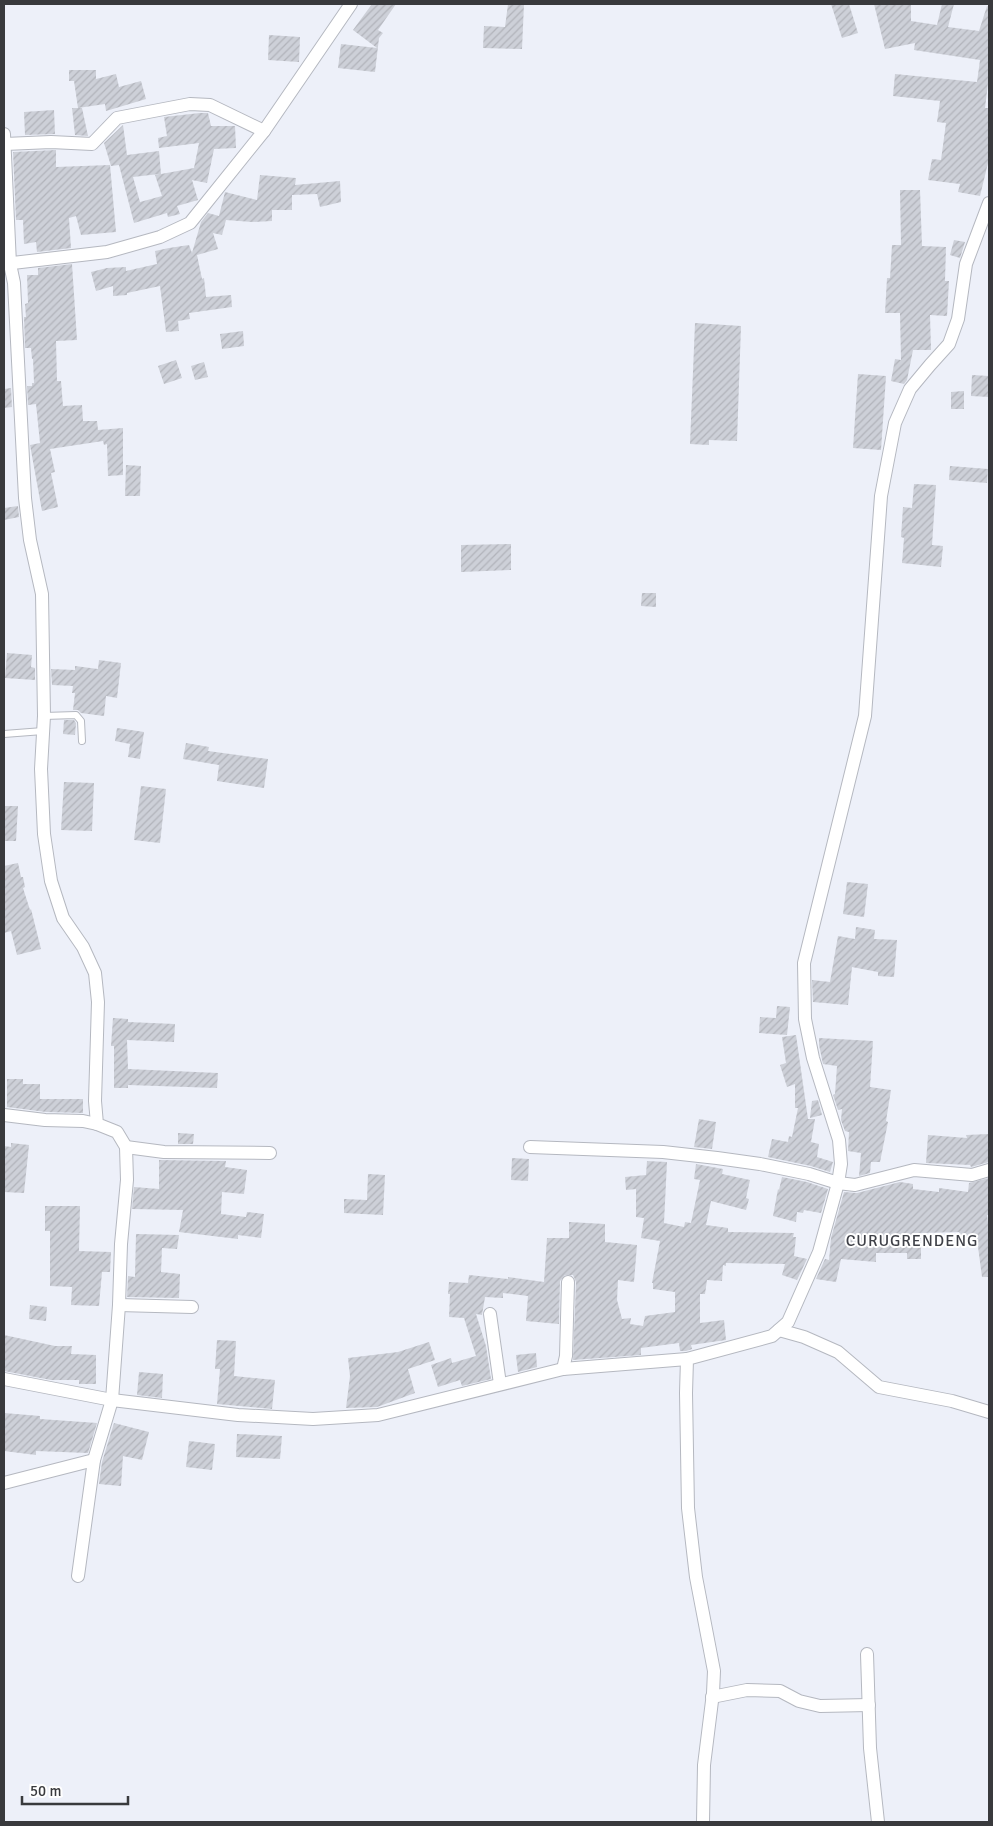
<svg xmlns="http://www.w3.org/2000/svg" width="993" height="1826" font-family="Signika,sans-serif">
  <defs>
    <pattern id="building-hatch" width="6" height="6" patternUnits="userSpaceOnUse" patternTransform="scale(1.25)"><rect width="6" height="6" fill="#cdd0d8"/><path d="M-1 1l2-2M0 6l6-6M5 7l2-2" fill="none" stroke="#b1b3ba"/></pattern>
  </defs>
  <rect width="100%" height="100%" fill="#edf0f9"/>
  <g fill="url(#building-hatch)" fill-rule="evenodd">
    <path d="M372,4h24l-18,26 5,3 -4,5 -4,34 -37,-4 3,-24 36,4 -24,-18z"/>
    <path d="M508,4h16l-2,45 -39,-1 1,-22 21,1z"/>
    <path d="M831,4h18l9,29 -16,5z"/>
    <path d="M874,4h37v17l26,4 5,-21h12l-6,23 31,4 8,-25 2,1v68l-4,33h4v55h-1l-8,33 -22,-4 2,-8 -32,-4 4,-21 9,1 5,-37 -9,-1 3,-21 -47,-5 2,-22 82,8 3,-22 -66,-10 1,-7 -30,6z"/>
    <path d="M269,35l31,2 -1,25 -31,-2z"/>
    <path d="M69,70h27v9l20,-5 3,13 22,-6 5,18 -40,12 -1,-7 -27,4 -4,-27h-5z"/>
    <path d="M72,108h10l6,28 -13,-1z"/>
    <path d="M54,110l1,24 -30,1 -1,-23z"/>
    <path d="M200,113h8l3,13h24l1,22 -22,1 -7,34 -15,-3 6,20 -21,6 3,8 -12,3 -1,-4 -33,10 -15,-58 -8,1 -7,-23 19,-18 4,30 32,-4 2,23 33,-6 5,-25 -40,5 -1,-10 9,-2 -3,-19zM159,174l-4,1 7,21 -22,6 -7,-25z"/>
    <path d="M56,150v17l54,-2 6,67 -35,3 -5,-19 -7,2 2,30 -34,4 -1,-10 -12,2 -1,-24h-7l-3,-68z"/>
    <path d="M260,175l36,3 -1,7 45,-4 1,21 -21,5 -3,-13 -25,1v15h-20v11l-20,1 -26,-2 -4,15 -9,-2 5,16 -21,6 5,24 2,-1 2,19 25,-2 1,12 -43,6 1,6 -12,2 1,10 -13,1 -6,-46 -33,7v2l-14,1v-10l-17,5 -5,-19 16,-4 19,-1v4l31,-7 -2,-13 14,-3 20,-3 3,8 9,-31 7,-9 11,3 6,-24 32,8z"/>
    <path d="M900,190h20l2,56 24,1 -1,34h4l-2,35 -17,-1 1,35h-18l-6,30 -3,4 -13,-3 4,-22 6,1 -1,-47h-15l2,-35h3l2,-33h9z"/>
    <path d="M954,240l11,2 -5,16 -10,-3z"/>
    <path d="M72,264l5,76 -21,1 1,40h4l2,25 19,-1 1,16h14l1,9 25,-2v47l-15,1 -1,-32 -3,1 -1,-4 -53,8 5,23 -4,1 7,34 -16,4 -12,-66 10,-2 -4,-39 -8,1 -1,-19h5v-3h2l-1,-24h-1l-1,-11h-6l-1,-31h2l-1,-13 3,-1 -1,-28h11v-7z"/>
    <path d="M695,323l46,3 -4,115 -28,-1v5l-19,-1z"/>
    <path d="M243,331l1,15 -22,3 -2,-15z"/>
    <path d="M176,360l6,18 -18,6 -6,-18z"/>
    <path d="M204,362l4,15 -13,3 -4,-14z"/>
    <path d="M858,374l28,2 -5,74 -28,-2z"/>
    <path d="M972,375l17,1v21l-18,-1z"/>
    <path d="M11,388l1,19 -8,1v-19z"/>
    <path d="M964,391v18h-13v-17z"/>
    <path d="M126,465l15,1 -1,30h-15z"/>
    <path d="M950,466l38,3 -1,14 -38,-3z"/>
    <path d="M914,484l22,1 -4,60 11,1 -2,21 -39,-4 2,-25 -3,-1 2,-30 9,1z"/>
    <path d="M18,506l1,11 -15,3v-12z"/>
    <path d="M511,544v26l-50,2v-27z"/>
    <path d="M642,593h14v14l-15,-1z"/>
    <path d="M7,653l25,2 -1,12 4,1v12l-30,-2z"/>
    <path d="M99,660l22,3 -4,35 -11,-2 -2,20 -23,-3 -3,-3h-5l2,-17h-3l1,-7 -21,-1 -1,-16 24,1v-4l23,3z"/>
    <path d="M64,720h10l2,3 -1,12 -12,-1z"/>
    <path d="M117,728l27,4 -4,27 -12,-2 2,-13 -15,-3z"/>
    <path d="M186,743l23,4 -1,4 60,8 -4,29 -47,-7 2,-16 -36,-6z"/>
    <path d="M64,782l30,1 -2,48 -31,-1z"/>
    <path d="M141,786l25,3 -6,54 -26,-3z"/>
    <path d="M4,806h14l-2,35h-12z"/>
    <path d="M18,863l3,14h2l2,10 -2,1 7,22 1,-1 10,40 -24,6 -6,-24 -7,2v-67z"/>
    <path d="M847,882l21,2 -4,33 -21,-3z"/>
    <path d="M856,927l19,3 -1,9 23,1 -3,37 -16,-1v-4l-26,-5 -4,38 -35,-3 -1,-22 18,2 8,-46 17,3z"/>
    <path d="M777,1006l13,1 -3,28 -28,-2 1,-16 16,1z"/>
    <path d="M113,1018l15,1v3l47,2 -1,18 -47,-2 1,29 90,4 -1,15 -89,-3v3h-14v-42h-3z"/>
    <path d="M796,1035l12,84h7l-4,23 8,2 -2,13 16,5 -3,10 -19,-6 -43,-9 4,-18 16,3 1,-6 3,1 6,-29h-3v-24l-8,3 -7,-22 6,-2 -4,-26z"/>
    <path d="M819,1038l54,3 -3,46 21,3 -5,31 2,1 -8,40h-9l-1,11 -11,3 2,-23 -13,-2 1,-19 -4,-1 -4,-11 1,-11 -4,1 -5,-15 2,-1 2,-28 -14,-2 -4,-19z"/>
    <path d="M7,1079h16v5h17v15h43v14l-37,-1 -39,-5z"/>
    <path d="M818,1100l4,15 -12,3 2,-17z"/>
    <path d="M699,1119l17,3 -4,27 -18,-2z"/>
    <path d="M178,1133l16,1 -1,10h-15z"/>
    <path d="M989,1134v28l-18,5 -1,-2 -44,-2 2,-28 39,3 -1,-3z"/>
    <path d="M11,1143l18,2 -5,48 -20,-1v-46l7,1z"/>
    <path d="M512,1158l17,1 -1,22 -17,-1z"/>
    <path d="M159,1160l67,1 -1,6 22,3 -3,24 -22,-2 -1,22 25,3 1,-5 17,2 -3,24 -23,-3v4l-59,-7 4,-22 -51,-1 2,-22 25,2z"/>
    <path d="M647,1161l20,1 -3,61 20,4 1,-5 6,1 9,-43 -6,-1 2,-15 27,5 -1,5 28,6 -4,18 3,1 -3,11 -35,-9 -5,24 22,3v4l66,1 -1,4h3l-2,19 13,3 -10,21 -15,-5 3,-11 -59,-1v3l-3,-1 -1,16 -15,-1 -2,14h-5v29l24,-3 2,20 -35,5 1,4 -6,2h-6l-1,-8 -38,5v7l-68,5 3,-78 -3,-7h-8l-5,6 -1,43 -33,-3 2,-25 -25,-3v5l-18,-1 -3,18 -6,-1 10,32 5,33 -29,7 -2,-6 -22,7 -7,-22 20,-7 1,5 24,-7 -12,-38 -15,-1 1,-23h-2l1,-12 19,1 1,-8 39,4v-2l36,5 3,-44h22v-16l36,2v18l32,3 -3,37 -16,-2 -1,20 5,19 9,-1 -1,6 13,2 2,-10 30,-4v-20l-22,-3v-6h-1l8,-42 -19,-3 3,-20 -8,-1v-28l-10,1 -1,-13 21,-2z"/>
    <path d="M368,1174l17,1 -2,40 -39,-2v-14l23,1z"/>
    <path d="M782,1177l25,5 21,7 -7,24 -17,-3 -1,3 -6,-1 -1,10 -23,-6 5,-27 1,1z"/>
    <path d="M989,1178v37h-2l2,15v47h-7l-5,-38 -16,4 -2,-11 -38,1v26h-14v-6h-31v9l-35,-3 -5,23 -20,-3 9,-20 4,1 2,-22 13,-46 13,1 43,-11 13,2v5l26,3v-4l29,4 1,-9z"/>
    <path d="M45,1206h35l-1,45 32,1 -1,20h-8l-3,34 -28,-1 1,-18 -22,-1v-55h-5z"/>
    <path d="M136,1234l43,1 -2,14 -15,-1 -1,24 19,2 -1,24 -52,-1 1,-21 7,1z"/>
    <path d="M30,1305l17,2 -1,14 -17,-2z"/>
    <path d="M4,1335l51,11h17l-1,8 25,1v29h-17v-4h-28l-47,-9z"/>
    <path d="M217,1340l19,1 -2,35 41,4 -3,29 -55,-5 3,-35h-5z"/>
    <path d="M429,1342l6,18 -27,9 7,24 -38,14 -31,1 4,-32 -2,-18 50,-6z"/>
    <path d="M536,1353l1,14 -19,5 -2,-17z"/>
    <path d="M139,1372l24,2 -1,24 -25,-3z"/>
    <path d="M4,1413l36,3v3l57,4 -9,30 -52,-2v4l-32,-4z"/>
    <path d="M114,1423l35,9 -7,28 -19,-4 -2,30 -22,-2 3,-22z"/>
    <path d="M237,1434l45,2 -2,23 -44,-2z"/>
    <path d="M189,1441l26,3 -3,26 -26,-3z"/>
  </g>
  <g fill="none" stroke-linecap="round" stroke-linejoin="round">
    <g stroke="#b5b8c0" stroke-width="8">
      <g id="lane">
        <path d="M44,716l32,-1 5,6 1,20"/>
        <path d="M4,734l39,-3"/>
      </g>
    </g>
    <g stroke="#b5b8c0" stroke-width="14">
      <g id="street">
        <path d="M4,134l6,130 4,19 11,215 5,42 12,54 2,122 -3,53 3,65 7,47 12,37 20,29 12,26 3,29 -3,99 2,23 20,8 9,15 1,33 -6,64 -2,61 -7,95 -18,60 -16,116"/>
        <path d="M5,144l46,-2 41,2 25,-26 73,-14 20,1 54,26"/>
        <path d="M4,264l103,-12 53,-15 30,-14 74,-92 87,-127"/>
        <path d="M4,1115l41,5 38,1 14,3"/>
        <path d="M126,1147l38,5 106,1"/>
        <path d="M530,1147l133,5 54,6 43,6 49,10 29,9 17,2 59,-15 58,5 17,-5"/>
        <path d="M119,1305l73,2"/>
        <path d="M490,1314l10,70"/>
        <path d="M779,1330l25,7 34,15 41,35 73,14 37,11"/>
        <path d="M563,1369l3,-13 2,-74"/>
        <path d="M4,1379l108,21 126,15 75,4 65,-4 185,-46 124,-10"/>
        <path d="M4,1483l90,-23"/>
        <path d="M867,1654l3,94 8,74"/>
        <path d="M712,1697l35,-7 33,1 19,10 21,5 49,-1"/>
        <path d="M703,1822l1,-57 9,-72 1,-22 -18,-94 -8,-69 -2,-115 1,-34 85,-23 16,-14 31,-70 19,-69 3,-19 -2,-24 -26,-82 -8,-39 -1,-56 61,-247 16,-220 14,-73 15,-34 20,-24 19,-21 9,-25 8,-55 23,-61"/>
      </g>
    </g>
    <use href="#lane" stroke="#fff" stroke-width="6"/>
    <use href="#street" stroke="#fff" stroke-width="12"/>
  </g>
  <g text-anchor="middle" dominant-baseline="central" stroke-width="4" stroke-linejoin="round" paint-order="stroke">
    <g font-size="16" letter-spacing="1" fill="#3f4148" stroke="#fff">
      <text x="912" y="1241">CURUGRENDENG</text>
    </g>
  </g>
  <rect width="993" height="1826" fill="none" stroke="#393a3d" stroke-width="10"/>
  <path d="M22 1796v8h106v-8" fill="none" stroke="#393a3d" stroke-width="2.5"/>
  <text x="30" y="1796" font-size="15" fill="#393a3d" stroke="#ffffff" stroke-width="4" paint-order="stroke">50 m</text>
</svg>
